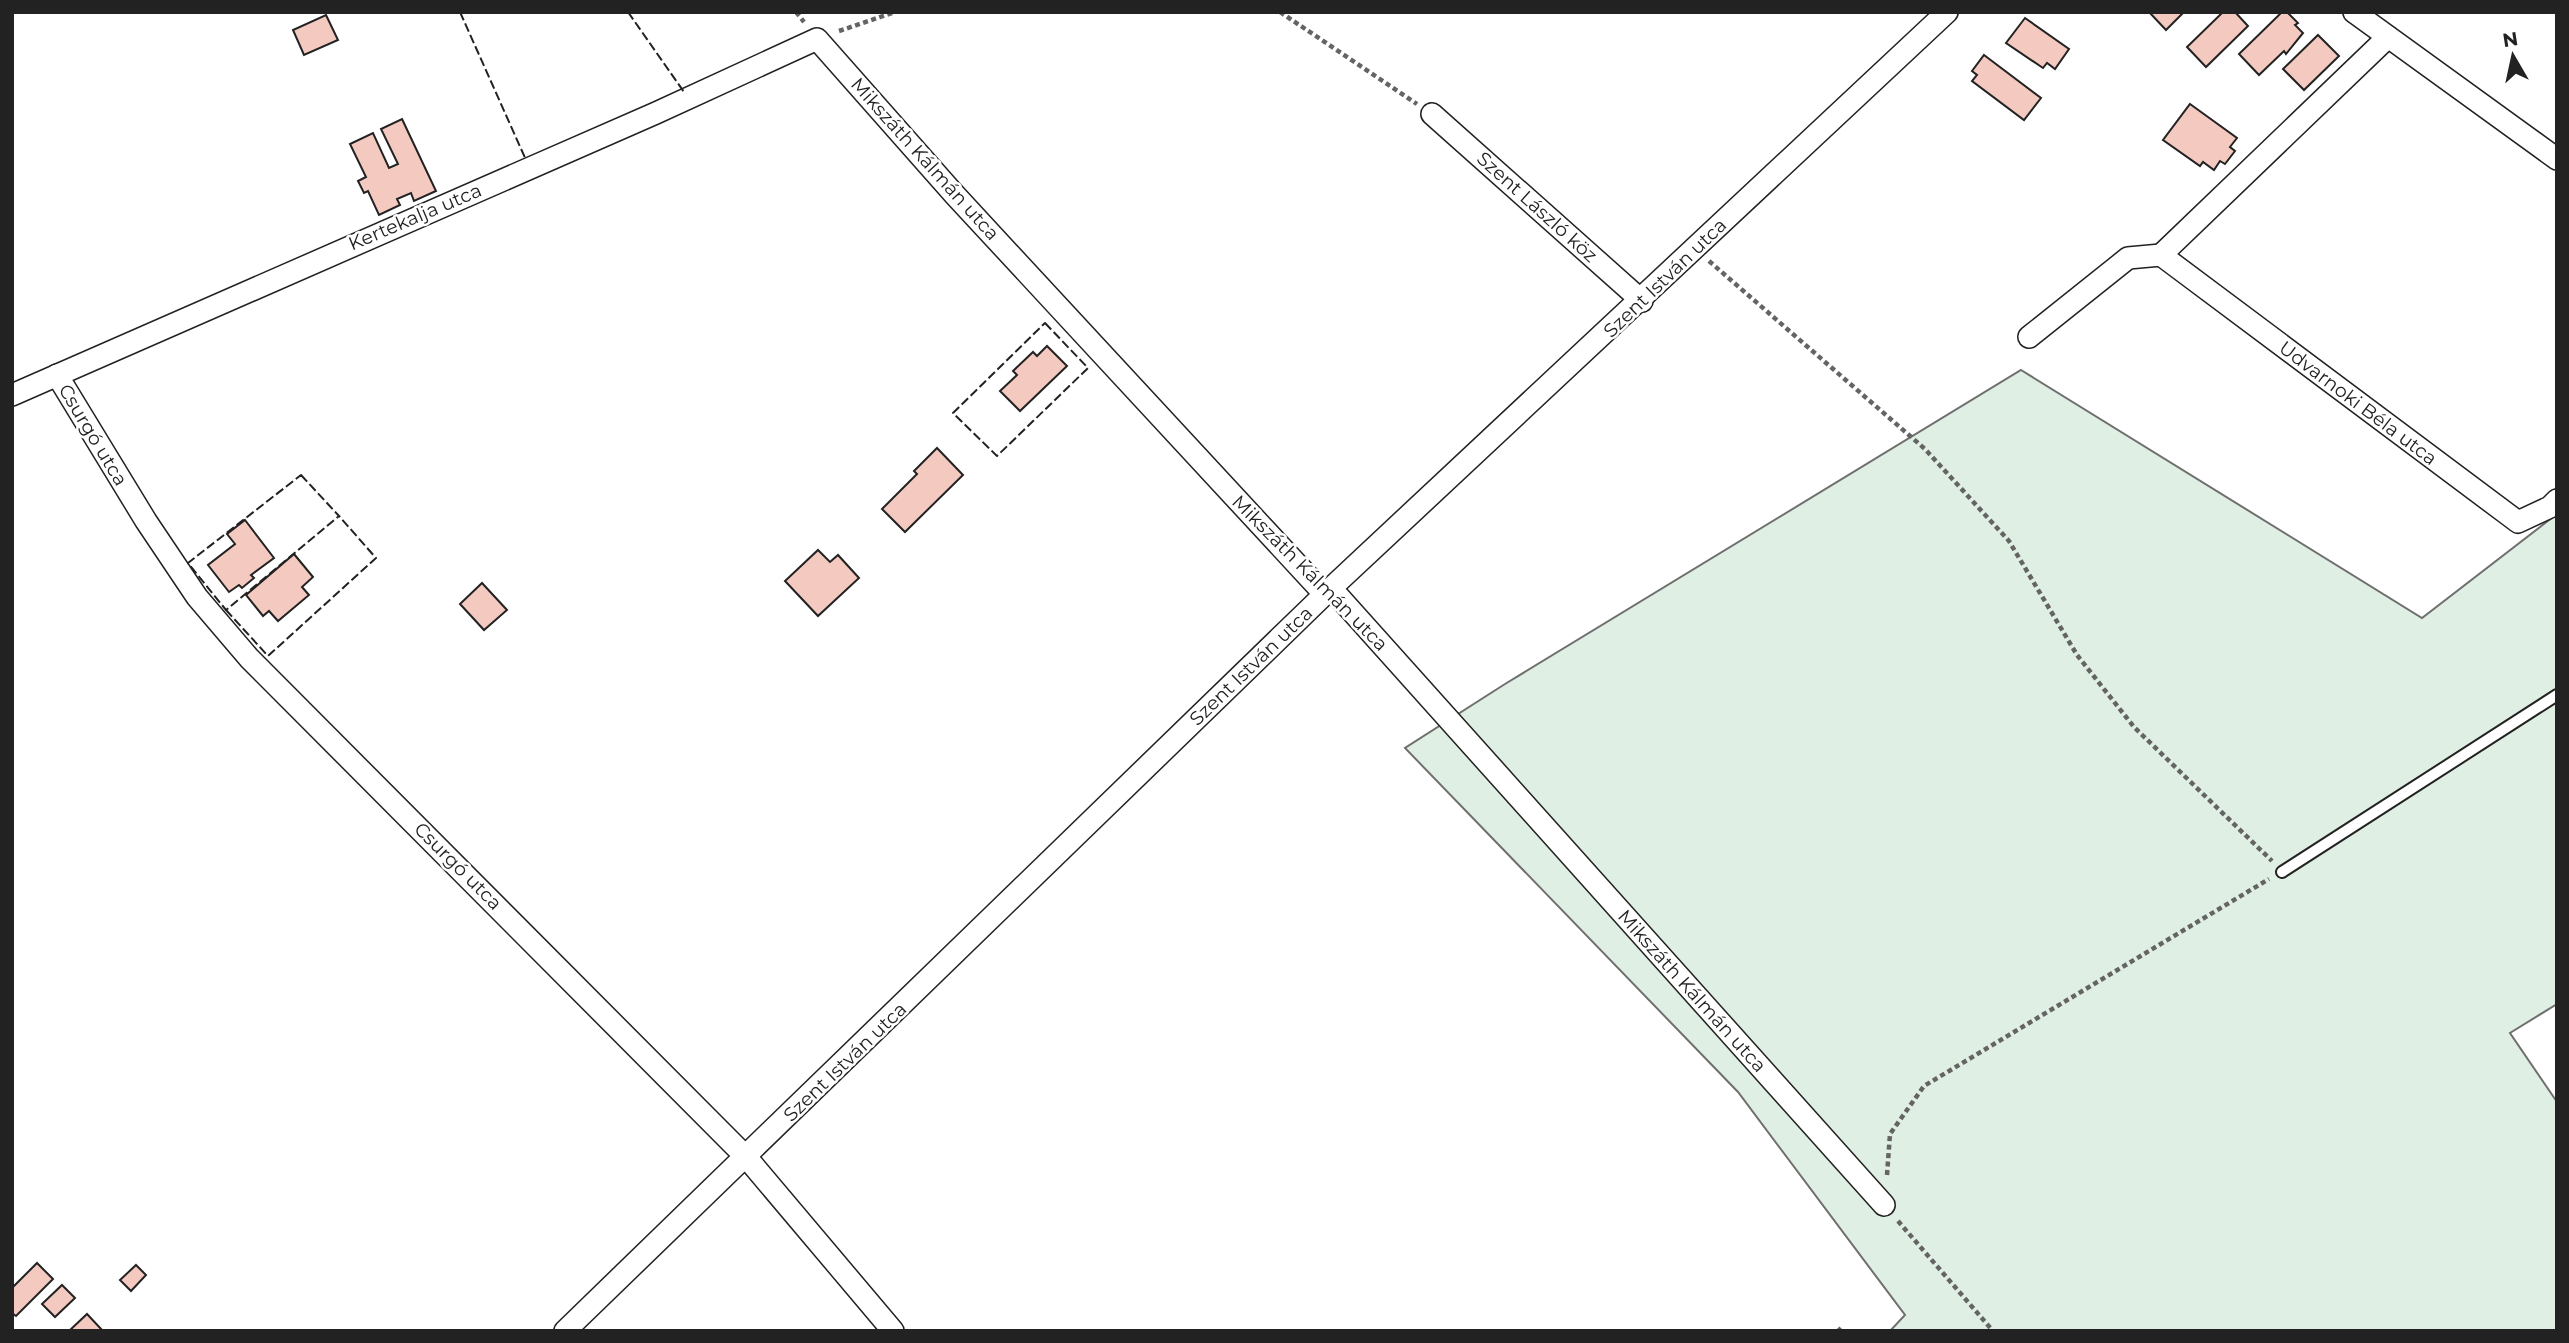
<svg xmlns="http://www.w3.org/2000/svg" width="2569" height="1343" font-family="Montserrat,sans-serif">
  <rect width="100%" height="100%" fill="#fff"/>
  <path fill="#e0efe3" stroke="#6f6f6f" stroke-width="2" d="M2021,370l401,248 135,-104v490l-47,29 47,69v229h-667l15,-16 -167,-223 -333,-344 100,-64z"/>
  <g fill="#f3c9c0" stroke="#222" stroke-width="2">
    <path d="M2149,12h35l-18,18z"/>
    <path d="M2223,12h12l13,14 -42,41 -19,-20z"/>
    <path d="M2282,12h5l11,11 -3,2 8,8 -17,21 -2,-3 -25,24 -20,-21z"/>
    <path d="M326,15l12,25 -34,15 -11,-25z"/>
    <path d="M2025,18l44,31 -14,20 -8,-6 -4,5 -37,-25z"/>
    <path d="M2318,35l21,21 -35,34 -21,-21z"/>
    <path d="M1984,55l57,43 -17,22 -52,-39 5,-6 -5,-4z"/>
    <path d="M2190,104l47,34 -7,9 5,4 -10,13 -5,-3 -6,9 -11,-8 -3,4 -37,-26z"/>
    <path d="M402,119l34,72 -22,10 -3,-8 -14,6 3,6 -21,10 -11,-24 -4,2 -6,-12 8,-4 -16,-33 23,-11 16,35 9,-4 -17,-35z"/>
    <path d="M1047,346l20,20 -47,45 -20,-20 17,-16 -4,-4 20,-19 4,4z"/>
    <path d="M937,448l26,27 -58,57 -23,-23 35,-35 -3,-3z"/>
    <path d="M245,520l29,38 -23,17 3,3 -12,10 -3,-3 -10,7 -21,-27 27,-21 -8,-10z"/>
    <path d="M818,550l12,12 8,-7 21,23 -41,38 -33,-35z"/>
    <path d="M294,554l19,23 -11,10 7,8 -31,26 -9,-10 -6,5 -17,-21z"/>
    <path d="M482,583l25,27 -23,20 -24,-26z"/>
    <path d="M37,1263l16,16 -37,37 -4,-3v-25z"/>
    <path d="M136,1265l10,10 -15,16 -11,-11z"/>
    <path d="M62,1285l13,13 -20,19 -13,-13z"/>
    <path d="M87,1314l16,17h-34z"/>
  </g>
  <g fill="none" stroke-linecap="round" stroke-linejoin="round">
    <g stroke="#222" stroke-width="14">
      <path id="service" d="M2282,872l275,-177"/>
    </g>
    <g stroke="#222" stroke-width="24">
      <g id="minor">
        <path d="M2354,12l203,147"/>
        <path d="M2388,37l-227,218 357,267 32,-15 7,-7"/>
        <path d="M1432,114l210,187"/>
        <path d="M2029,337l99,-79 33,-3"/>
        <path d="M57,375l89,146 51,76 52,61 498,500 146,173"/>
        <path d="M12,395l644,-282 161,-74 137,155 364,393 21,10 545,608"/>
        <path d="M565,1331l763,-740 619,-579"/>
      </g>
    </g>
    <g stroke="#646464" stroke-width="4.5" stroke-dasharray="5 3.5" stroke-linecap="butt">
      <path d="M796,12l8,10"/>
      <path d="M1280,12l137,92"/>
      <path d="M839,31l56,-19"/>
      <path d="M1709,261l216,188 84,92 68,114 57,72 138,134"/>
      <path d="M1887,1175l3,-41 34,-48 345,-207"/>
      <path d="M1898,1221l95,110"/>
      <path d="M1838,1331l3,-3"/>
    </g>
    <use href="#service" stroke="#fff" stroke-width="10"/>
    <use href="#minor" stroke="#fff" stroke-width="21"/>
    <g stroke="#222" stroke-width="2" stroke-dasharray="9 3.5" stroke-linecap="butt">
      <path d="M460,12l66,148"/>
      <path d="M628,12l56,80"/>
      <path d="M1045,323l43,45 -91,88 -44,-43z"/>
      <path d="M301,475l38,41 -113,94 -38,-47z"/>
      <path d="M226,610l42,46 108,-98 -37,-42"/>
    </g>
  </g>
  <g text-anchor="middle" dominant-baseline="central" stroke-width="5" stroke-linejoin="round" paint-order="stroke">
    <g font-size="19" fill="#222" stroke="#fff">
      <text transform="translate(925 159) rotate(48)">Mikszáth Kálmán utca</text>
      <text transform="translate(1537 207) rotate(42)">Szent László köz</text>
      <text transform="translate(415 217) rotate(-23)">Kertekalja utca</text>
      <text transform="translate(1665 278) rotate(-44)">Szent István utca</text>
      <text transform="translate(2358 403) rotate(37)">Udvarnoki Béla utca</text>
      <text transform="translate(93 435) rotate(59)">Csurgó utca</text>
      <text transform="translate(1310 573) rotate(45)">Mikszáth Kálmán utca</text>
      <text transform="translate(1251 666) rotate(-44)">Szent István utca</text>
      <text transform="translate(458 866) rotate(45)">Csurgó utca</text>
      <text transform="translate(1692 991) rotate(48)">Mikszáth Kálmán utca</text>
      <text transform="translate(845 1062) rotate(-44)">Szent István utca</text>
    </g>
  </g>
  <rect width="2569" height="1343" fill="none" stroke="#222222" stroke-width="28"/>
  <g transform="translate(2513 56) rotate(351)" stroke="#ffffff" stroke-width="5" paint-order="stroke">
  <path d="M0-5L12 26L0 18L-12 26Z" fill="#222222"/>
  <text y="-10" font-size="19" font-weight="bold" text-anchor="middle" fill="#222222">N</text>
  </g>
</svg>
